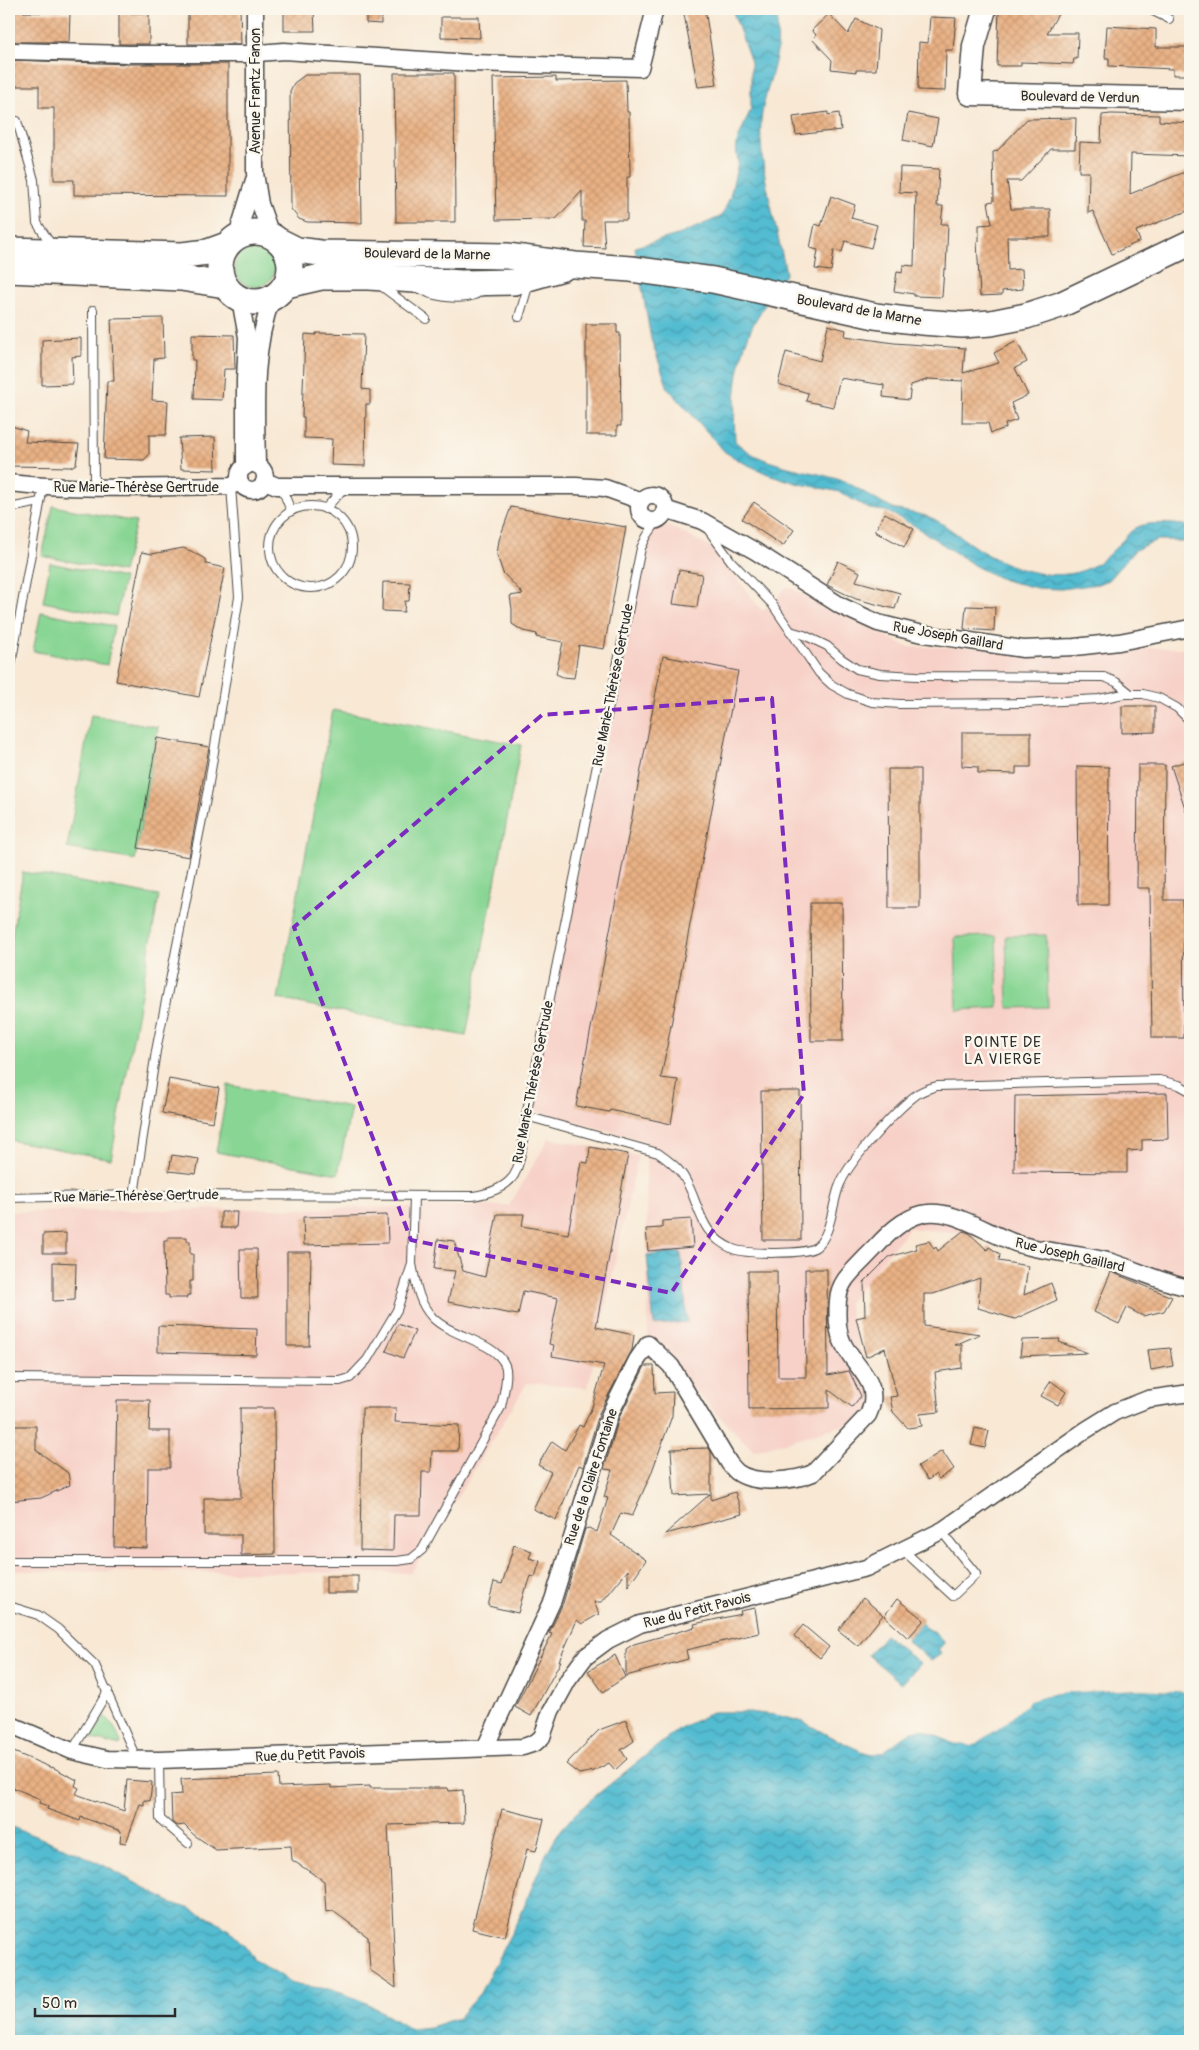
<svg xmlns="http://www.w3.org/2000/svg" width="1199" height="2050" font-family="Pangolin,sans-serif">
  <defs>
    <pattern id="water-waves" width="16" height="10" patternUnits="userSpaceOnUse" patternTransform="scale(1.25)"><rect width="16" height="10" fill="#53bcd1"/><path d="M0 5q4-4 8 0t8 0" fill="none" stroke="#4599aa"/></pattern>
    <pattern id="building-cross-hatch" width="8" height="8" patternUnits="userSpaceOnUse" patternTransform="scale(1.25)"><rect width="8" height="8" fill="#e9b184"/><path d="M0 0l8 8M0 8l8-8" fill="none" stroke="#c89872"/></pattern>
  </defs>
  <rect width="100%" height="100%" fill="#fbf7ec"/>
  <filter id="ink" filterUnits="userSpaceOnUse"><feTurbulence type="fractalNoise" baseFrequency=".02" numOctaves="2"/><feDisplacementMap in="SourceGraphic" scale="10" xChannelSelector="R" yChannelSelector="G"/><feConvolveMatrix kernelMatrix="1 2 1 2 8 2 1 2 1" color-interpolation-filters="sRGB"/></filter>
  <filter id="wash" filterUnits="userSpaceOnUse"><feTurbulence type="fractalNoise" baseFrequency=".0096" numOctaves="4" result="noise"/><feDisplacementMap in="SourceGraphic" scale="20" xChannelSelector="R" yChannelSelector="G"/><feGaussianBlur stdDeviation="1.12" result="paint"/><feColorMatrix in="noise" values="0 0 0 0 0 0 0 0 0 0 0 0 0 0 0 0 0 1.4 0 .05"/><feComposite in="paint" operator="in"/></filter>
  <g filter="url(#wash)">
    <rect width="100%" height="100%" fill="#f8e8d4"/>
    <g fill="#f7d1c8">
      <path d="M652,518l63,31 47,62 10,-7 15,-18 121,61 282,1v621l-12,6 -169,-37 -100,-10 -61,75 28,113 -122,35 -106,-107 -2,-203 -118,-32z"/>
      <path d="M549,1138l89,18 -50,232 -61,-5 -116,190 -402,-2v-359l500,-6z"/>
    </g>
    <g fill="#89d694" stroke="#5a8060">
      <circle cx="255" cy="267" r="20"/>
      <path d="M53,506l83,16 -13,50 -81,-16z"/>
      <path d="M50,563l74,15 -8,38 -73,-14z"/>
      <path d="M41,612l73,14 -7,39 -74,-14z"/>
      <path d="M333,710l188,35 -55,291 -188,-37z"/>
      <path d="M91,715l67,12 -23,133 -68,-12z"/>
      <path d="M23,872l136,24 -48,263 -102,-19v-188z"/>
      <path d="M1046,935l2,72 -40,1 -2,-72z"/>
      <path d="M996,936l2,72 -41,2 -2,-73z"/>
      <path d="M228,1085l123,22 -13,67 -122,-22z"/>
      <path d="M105,1717c8,4 12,17 16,25l-1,3h-4l-26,-7z"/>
    </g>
    <g fill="url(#water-waves)" stroke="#3f747e">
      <path d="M732,9h49c-7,13 -2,26 -4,41 -3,24 -14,47 -16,71 -3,46 16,106 25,152 -10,17 -24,34 -33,52 -17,36 -20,77 -18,116 25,26 73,28 105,39 17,6 31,18 47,26 15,7 32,6 47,13 15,8 27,19 41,28 27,17 60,31 93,27 23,-3 38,-15 53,-32 5,-5 10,-12 17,-15 11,-6 40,-3 52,-1v17l-20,-3h-13l-14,6 -9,5 -26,29 -10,4 -37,5 -24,-1 -33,-8 -27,-13 -62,-41 -29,-15 -17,-2 -29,-17 -44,-9 -28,-9 -24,-11 -19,-11 -57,-64 -17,-49 -16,-92 46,-13 41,-18 8,-19 8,-34 -2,-16 2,-8 13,-30v-47z"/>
      <path d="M681,1252l6,70 -33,3 -7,-70z"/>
      <path d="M921,1623l24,19 -7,8 3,4 -10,7 -25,-21z"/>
      <path d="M885,1635l35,28 -18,21 -34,-29z"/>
      <path d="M1140,1689l50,3v349h-1181v-215l55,21 39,18 69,38 19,6 21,10 18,12 14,14 10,14 42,26 33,4 18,6 20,8 43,26 20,-2 28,-9 22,-25 39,-75 27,-64 15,-24 13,-15 20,-18 86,-69 34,-16h32l30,3 28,7 29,16 28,13 12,3 10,-2 29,-21 9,-2 32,14 20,3 33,-23 24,-22 26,-8z"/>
    </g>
    <path fill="#f8e8d4" d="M1140,1687l50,3v2l-50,-3 -84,4 -26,8 -24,22 -33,23 -20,-3 -18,-9 1,-2 18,9 19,2 31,-22 25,-22 26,-9z"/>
    <g id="blocks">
      <g fill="url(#building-cross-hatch)">
        <path d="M9,9h14v3l47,1 -1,29h-60z"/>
        <path d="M215,9h25l1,35h-53v-34z"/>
        <path d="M366,9h15v15l-15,-1z"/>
        <path d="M683,9h22l12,76 -19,2z"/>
        <path d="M999,9h62l-14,24h31l-1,26h-3l-1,5 -52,-2v4h-24z"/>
        <path d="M314,10l1,21h-31v-20z"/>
        <rect x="119" y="13" width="30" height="31"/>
        <path d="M829,14l19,20 8,-15 23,11 -3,40h-20v2l-25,-3 1,-9 -20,-21 4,-4 -4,-5z"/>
        <path d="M441,17h38l1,21 -39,-1z"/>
        <path d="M930,17l26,1 -3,32h-7l-1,41 -27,-1 1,-48 9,1z"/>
        <path d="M1107,26l49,3v18h34v28h-17v-6l-64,-3v-8h-4z"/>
        <path d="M10,60l119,4h99v132l-154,-1v-15h-20v-72h-15v-22h-29z"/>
        <path d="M394,73h60l1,149h-59z"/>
        <path d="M305,75h55l2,148 -55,-1 -8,-3 -8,-10 -1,-118 4,-8z"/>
        <path d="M556,77v4l70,-1 1,32h2l1,65h-3v43h-24l2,28 -21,-1 1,-26h-3v-30l-26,28 -60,1 -3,-142z"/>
        <path d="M828,112v3l11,-2 2,17 -45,5 -3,-18z"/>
        <path d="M908,113l30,6 -5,27 -30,-6z"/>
        <path d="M1111,114l48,1v6l31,2v33l-59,-2 -1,40 60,-24v40l-54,21 4,10 -28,13 -19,-43 -5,2 1,-41h-10l1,-30 21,1 1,-28z"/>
        <path d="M1076,118l-1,31h-24l-30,32h-14l4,28h39v28h-43l1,33 14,-1 1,20 -21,2v4l-22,1 -3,-55h2v-16l13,-1 -4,-22 6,-1 -1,-49 4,-1 30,-32z"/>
        <path d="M900,167l39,2 -2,37h6l-2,18h7l-2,45h-2l-2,28 -28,-1v-2l-20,-3 3,-19 5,1 1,-8 11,1 2,-73 -17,-1z"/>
        <path d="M831,196l24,9 -4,13 26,7 -6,23 -26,-7 -3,11 -8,-2 -3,21 -16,-2 3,-19 -8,-2 5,-24 6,2z"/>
        <path d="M163,318l1,40 -10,1 -2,41 16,1 -2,34h-17v20l-5,5 -40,-1 3,-78h7l-3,-62z"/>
        <path d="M586,324h31v9h3l1,93h-4v9h-31z"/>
        <path d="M828,325l18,5 -1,6 49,7 71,5 -2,25 36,-10 -5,-10 23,-12 10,21 -12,6 13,27 -17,8 6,17 -12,4 1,4 -15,5 -3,-10h-26l1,-44v2l-34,-2 -18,6 -2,15 -26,-3 1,-12 -44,-7 -7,29 -27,-6 2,-8 -30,-9 8,-32 34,9z"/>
        <path d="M316,333l48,1 -2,55 8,1v14h-4l-1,62 -34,-1 1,-26 -28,-1v-21h-2l3,-83 11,1z"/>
        <path d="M192,334l42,1 1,34h-11l-2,31 -28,-1 1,-39h-3z"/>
        <path d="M81,338v18l-9,1 1,27 -31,1v-45z"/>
        <path d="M9,425l18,6 -2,11 54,2 -3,20 -5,3 -62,-1z"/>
        <path d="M215,437l1,33 -35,-1 -2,-31z"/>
        <path d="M754,502l40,28 -11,16 -41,-27z"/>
        <path d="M511,507l115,20 -22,122 -25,-4 -5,33 -11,-1 -7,-3 7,-32 -27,-5 1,-3 -14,-3 -11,-7v-15l-2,-13 13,-2 -20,-21 -6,-18 2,-15z"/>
        <path d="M885,513l29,16 -10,18 -29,-16z"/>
        <path d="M183,548l8,3 14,8 1,5 19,4 -26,129 -83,-16 26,-129 10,2z"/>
        <path d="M838,561l22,11 -4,9 44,12 -5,16 -39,-10 -29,-14z"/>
        <path d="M679,570l23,4 -5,33 -24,-3z"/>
        <path d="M383,582l27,1 -1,18h-4l-1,11 -22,-1z"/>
        <path d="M966,606l29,1 -1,24 -30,-2z"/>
        <path d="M663,656l75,15 -77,407 17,2 -7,44 -61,-14 -1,2 -33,-6z"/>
        <path d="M1122,706h33v26l-33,1z"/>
        <path d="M962,732h69v35h-15v7l-38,-1v-6l-16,-1z"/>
        <path d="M157,738l52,9 -20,110 -51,-9z"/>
        <path d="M1190,760v54h-3l-16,-48z"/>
        <path d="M1138,765h27l-1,135h19l1,138h-32l-2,-150h-13z"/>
        <path d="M1077,766l32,1 -1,138h-30z"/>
        <path d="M888,769h32v139h-31z"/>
        <path d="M810,903h32l1,138h-32z"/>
        <path d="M169,1079l50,9 -6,34 -51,-9z"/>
        <path d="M761,1091h39l1,149h-38z"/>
        <path d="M1167,1093l1,46 -26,1v10l-15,1v22l-113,-1 1,-76z"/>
        <path d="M590,1147l38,7 -32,173 38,8 -2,15 -32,61 -17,56 -4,-2 -23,55 -23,-11 18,-37 -13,-7 14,-24 13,9 14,-25 4,2 9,-20 12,-42 -52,-9 2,-11 -5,-1 9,-46 -35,-7 -5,24 -70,-13 7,-31 -21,-2 4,-30 16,2 9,30 22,6 12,-63h27l-2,12 46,8 13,-72 7,1z"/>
        <path d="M172,1155l27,4 -3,15 -27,-3z"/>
        <path d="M221,1212h16l-1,16h-15z"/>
        <path d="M387,1215l1,28 -84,2 -1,-28z"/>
        <path d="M691,1219l2,28 -45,4 -2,-22 16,-1v-7z"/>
        <path d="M963,1231l6,2 18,17 2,-3 11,7 -1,7 29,5 -4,29 27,-12 6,17 -42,19 -37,-11 2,-30 -47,16h-9v32l56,8 -25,11h7v23l-27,4 4,40 -19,2 2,12 -14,2 -15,-16 -3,-15 7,-1 -12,-48 -19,9 -10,-39 9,-2 -1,-34 25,-25 28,-8 -2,-5 14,-3 5,8 2,-2 2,4z"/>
        <path d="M66,1233v20h-23v-19z"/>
        <path d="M168,1237h19v4h3v13h3v27h-3v14h-3v3h-18v-3h-4l-1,-54h4z"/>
        <path d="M240,1249h17l1,49h-17z"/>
        <path d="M287,1252h24l-2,94h-22z"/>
        <path d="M53,1262l23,1 -1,37 -22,1z"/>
        <path d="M805,1269h22l1,106 21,-4 12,25 -9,11 -23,-17v18l-80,1 -1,-138h29l1,106h28z"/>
        <path d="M1111,1272l61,25 -8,14 -21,5 -16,-8 -8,16 -25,-12z"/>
        <path d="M398,1324l17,7 -12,27 -17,-7z"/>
        <path d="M158,1326l99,3 -1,26 -98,-3z"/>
        <path d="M1060,1339l-1,3 29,11 -68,3 2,-16z"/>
        <path d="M1170,1348l3,18 -22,4 -3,-20z"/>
        <path d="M645,1366h9l1,27 18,-1 -1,24 -21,58 -19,42 -11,-3 -10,22 35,25 -18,26v-16l-26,32h-8l5,12 -17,10 -5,-4 -18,41h2l-30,55 -16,-9 37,-73 -3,-1 14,-30 22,-74 4,-1 8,4 11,-34 -4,-1 8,-27 -8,-1 15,-51z"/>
        <path d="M1051,1381l15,11 -8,13 -17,-9z"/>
        <path d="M117,1400h33l-1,31h21v37h-22l-1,80 -33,-1z"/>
        <path d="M240,1408h34l1,146 -34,1v-20h-37v-37h37z"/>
        <path d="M362,1408h34l-1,14 64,3 -1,26h-26l-1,21h-9l-1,43h-27l-1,36 -33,-1z"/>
        <path d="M9,1426h27v24l32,23 2,12 -29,13 -32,3z"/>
        <path d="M975,1428l14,3 -4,17 -14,-3z"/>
        <path d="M709,1448l2,4v48l24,-8 7,22 -77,20 45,-40 -36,2 -3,-47z"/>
        <path d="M942,1451l12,18 -15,10 -3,-5 -8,6 -10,-14z"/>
        <path d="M514,1545l18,6 -3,7 11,3 -5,16 -4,-1 -4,12h-2l-7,25 -30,-7 6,-24 8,2z"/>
        <rect x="326" y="1576" width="32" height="17"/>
        <path d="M863,1598l20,17 -25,31 -20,-16z"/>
        <path d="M897,1599l27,21 -16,18 -24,-22z"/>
        <path d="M755,1608l4,25 -73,17 2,9 -62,17v-27l8,-5 61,-17 -1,-3 47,-10 -1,-3z"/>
        <path d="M803,1625l26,22 -9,11 -26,-22z"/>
        <path d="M615,1655l10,22 -22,15 -15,-21z"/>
        <path d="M626,1720l8,21 -13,9 6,9 -12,11 -6,-7 -15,8 -15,3 -13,-10 33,-34z"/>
        <path d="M9,1750l43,18v-1l25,13 -2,6 4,2 -3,6 48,17 3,-31 25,2 -2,19 -6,-1v5l-4,-1 -14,39 -6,-1 1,-11 -40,-14 -1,4 -33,-12 1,-3 -9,-3 1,-4 -31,-13z"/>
        <path d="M278,1775l1,12 52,-2v3l39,-2v2h78l1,3 14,-1 1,33 -76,2 8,163 -26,-18 -2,-33 -35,-26 -7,1 -2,-31 -32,-21 -1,-14 -75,4 -22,-15 -10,-10 -7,1 -5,-4 -1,-27 11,-1 -1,-15z"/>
        <path d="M502,1809l42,10 -8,32 -9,-2 -22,88 -33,-8z"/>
      </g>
    </g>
  </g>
  <g filter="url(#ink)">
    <use href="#blocks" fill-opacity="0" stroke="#4a4744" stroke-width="1"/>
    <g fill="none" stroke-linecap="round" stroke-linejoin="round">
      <g stroke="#4a4744" stroke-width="10">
        <g id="service">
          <path d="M1149,9l20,10"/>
          <path d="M17,121l17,59 3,43 15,23"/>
          <path d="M381,286l45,33"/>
          <path d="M420,288c9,9 39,12 51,8 4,-1 8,-3 11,-5"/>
          <path d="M93,310l1,178"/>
          <path d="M519,317l10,-34"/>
          <path d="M281,486l10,25"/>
          <circle cx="311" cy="547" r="41"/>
          <path d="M9,508l31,-6"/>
          <path d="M325,509l19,-21"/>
          <path d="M707,528l24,33 41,43 47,69 13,12 16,9 24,8 28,2 123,-1 76,-4 25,-5h19l16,4 18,10 13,13"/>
          <path d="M790,631l14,4 23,11 15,13 15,10 23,5 37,2 187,1 12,5 15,12"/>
          <path d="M9,676l34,-189"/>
          <path d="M526,1116l132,37c10,7 21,15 27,26 16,27 13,55 48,70 12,5 73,6 83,-2 16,-12 16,-45 24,-63 10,-24 55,-73 76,-89 6,-5 15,-7 21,-9l222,-6 20,5 11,6"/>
          <path d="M134,1195l22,-144 52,-262 31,-192 -8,-111"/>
          <path d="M9,1198l125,-3 339,1c13,-2 29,-6 39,-18 9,-10 13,-48 14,-62l115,-568 6,-12 11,-16"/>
          <path d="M9,1378l331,3 10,-3 17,-18 30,-50 15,-46 2,-67"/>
          <path d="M903,1550l50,46 23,-22 -30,-37 -3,-7"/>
          <path d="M9,1561h388l14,-2 11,-9 79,-143c2,-10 8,-33 4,-42 -10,-24 -54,-28 -73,-48 -14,-15 -16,-34 -20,-53"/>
          <path d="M9,1606l29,9 20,14 37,36 42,95"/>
          <path d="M72,1751l36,-60"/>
          <path d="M159,1760l1,59 28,24"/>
        </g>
      </g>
      <g stroke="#4a4744" stroke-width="19">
        <g id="minor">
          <path d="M255,9v164l5,31 11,31"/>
          <path d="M13,51l116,3h117l38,-3 186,12 170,5 15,-59"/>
          <path d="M237,236l17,-56"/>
          <path d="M240,299l7,38 -2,43v87"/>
          <circle cx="252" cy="477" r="13"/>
          <path d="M257,465c-1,-55 -5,-114 15,-167"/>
          <path d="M265,481l12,5h299l29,2 36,13"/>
          <path d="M9,483c74,8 148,4 222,3l9,-4"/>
          <circle cx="652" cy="508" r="13"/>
          <path d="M665,509l37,12 53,30 86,55 37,17 40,10 105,16 52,-2 44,-5 71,-14"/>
          <path d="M9,1724l63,27 35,8 52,1 364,-13 12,-4 7,-6 9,-26 17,-31 17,-23 23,-17 32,-16 226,-56 77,-38 143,-100 29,-18 33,-13 42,-6"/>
          <path d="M485,1748l68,-148 57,-186 27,-54 11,-16 23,22 58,97c2,3 5,6 8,9 17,13 58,9 76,1l55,-58c16,-34 -15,-47 -26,-74 -5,-11 -5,-28 -4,-41 1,-19 16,-30 28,-43 17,-17 32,-37 56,-43 30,-8 70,23 100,31 29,8 60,9 89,17 26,8 52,21 79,26"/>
        </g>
      </g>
      <g stroke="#4a4744" stroke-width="25">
        <path id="secondary" d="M985,9l-11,37 -4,48 220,5"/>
      </g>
      <g stroke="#4a4744" stroke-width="28">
        <g id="primary">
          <circle cx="255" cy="267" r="35"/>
          <path d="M281,242l16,8 23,3 187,3 68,9 56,4 82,11 162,36 47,6 40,3 29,-2 35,-7 34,-11 130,-62"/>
          <path d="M9,250l173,5 26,-3 19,-7"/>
          <path d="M9,270l172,8 44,7"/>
          <path d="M286,285l35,-8h48l92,6 53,-1 49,-14"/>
        </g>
      </g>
      <use href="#service" stroke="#fff" stroke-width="8"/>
      <use href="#minor" stroke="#fff" stroke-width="16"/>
      <use href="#secondary" stroke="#fff" stroke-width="22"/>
      <use href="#primary" stroke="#fff" stroke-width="25"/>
    </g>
  </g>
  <path fill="none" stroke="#7b2cbf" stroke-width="4" stroke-dasharray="10 6" stroke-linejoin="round" d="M772,698l32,396 -133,199 -260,-53 -117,-313 248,-212z"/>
  <g text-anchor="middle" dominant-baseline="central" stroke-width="5" stroke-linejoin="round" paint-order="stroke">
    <g font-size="14" fill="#2b2b2b" stroke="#fbf7ec">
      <text transform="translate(255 91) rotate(-90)">Avenue Frantz Fanon</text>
      <text transform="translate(1080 97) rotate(1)">Boulevard de Verdun</text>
      <text transform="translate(427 254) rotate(1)">Boulevard de la Marne</text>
      <text transform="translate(859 310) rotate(10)">Boulevard de la Marne</text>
      <text x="136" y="487">Rue Marie-Thérèse Gertrude</text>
      <text transform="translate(948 636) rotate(10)">Rue Joseph Gaillard</text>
      <text transform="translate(613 685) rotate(-79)">Rue Marie-Thérèse Gertrude</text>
      <text transform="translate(533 1082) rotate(-79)">Rue Marie-Thérèse Gertrude</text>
      <text transform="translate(136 1196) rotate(-1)">Rue Marie-Thérèse Gertrude</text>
      <text transform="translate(1070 1255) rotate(13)">Rue Joseph Gaillard</text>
      <text transform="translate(591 1477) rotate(-72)">Rue de la Claire Fontaine</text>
      <text transform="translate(697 1610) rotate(-14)">Rue du Petit Pavois</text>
      <text transform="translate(310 1755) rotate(-2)">Rue du Petit Pavois</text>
    </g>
    <g font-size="15" letter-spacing="1" fill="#2b2b2b" stroke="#fbf7ec">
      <text x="1003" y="1042">POINTE DE<tspan x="1003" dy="17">LA VIERGE</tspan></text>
    </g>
  </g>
  <rect width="1199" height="2050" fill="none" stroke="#fbf7ec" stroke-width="30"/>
  <path d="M35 2008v8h140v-8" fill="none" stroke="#2b2b2b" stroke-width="2.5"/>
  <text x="42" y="2008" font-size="15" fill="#2b2b2b" stroke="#fbf7ec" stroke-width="4" paint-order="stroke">50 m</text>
</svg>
